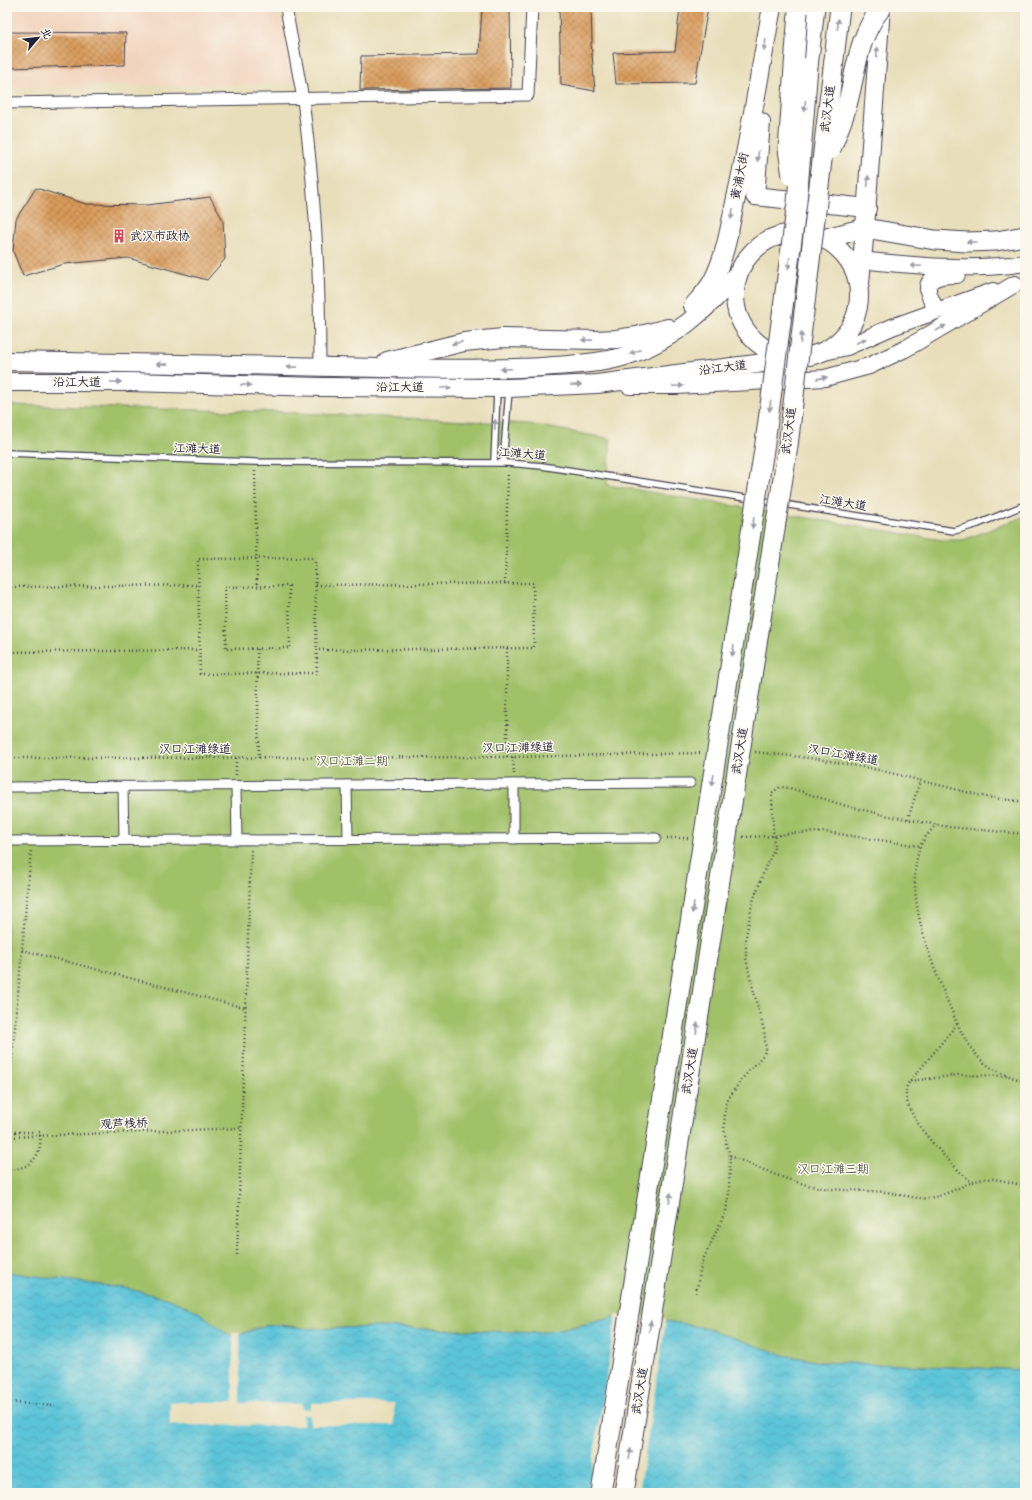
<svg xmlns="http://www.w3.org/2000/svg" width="1032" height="1500" font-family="'Architects Daughter','LXGW WenKai TC',sans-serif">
  <defs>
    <pattern id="water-waves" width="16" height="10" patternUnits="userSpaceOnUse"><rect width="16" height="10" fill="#5cc4d8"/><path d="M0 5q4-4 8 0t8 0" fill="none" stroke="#50a8ba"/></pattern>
    <pattern id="building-cross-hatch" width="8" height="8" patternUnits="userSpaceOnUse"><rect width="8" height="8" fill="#d99b5c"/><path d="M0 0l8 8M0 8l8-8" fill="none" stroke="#b07e4d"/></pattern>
  </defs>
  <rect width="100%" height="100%" fill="#fbf7ec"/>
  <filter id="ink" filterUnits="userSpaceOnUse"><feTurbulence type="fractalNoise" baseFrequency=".025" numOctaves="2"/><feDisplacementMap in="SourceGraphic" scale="8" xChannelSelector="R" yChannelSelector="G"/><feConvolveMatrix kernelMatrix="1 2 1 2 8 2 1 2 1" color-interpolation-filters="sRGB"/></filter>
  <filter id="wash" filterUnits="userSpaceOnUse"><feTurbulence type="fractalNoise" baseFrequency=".012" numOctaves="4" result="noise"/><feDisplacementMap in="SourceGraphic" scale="16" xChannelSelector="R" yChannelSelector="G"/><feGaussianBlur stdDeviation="0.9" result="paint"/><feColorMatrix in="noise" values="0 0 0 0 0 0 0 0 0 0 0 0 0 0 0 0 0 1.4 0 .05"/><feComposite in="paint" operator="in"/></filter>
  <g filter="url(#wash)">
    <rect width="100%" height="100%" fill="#e8deba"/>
    <path fill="#f2d4be" d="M7,7h270l17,77 -287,3z"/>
    <path fill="#a1c169" stroke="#627252" d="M7,405l273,7 249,12 82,15 -4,46 335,55h21l62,-24v854l-205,-8 -37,-7 -75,-26 -29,-6 -36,-5 -27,-1 -57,13 -23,3 -160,-6 -65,2 -31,-4 -24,3 -19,8 -8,-1 -7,-5 -93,-41 -122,-17z"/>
    <path fill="url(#water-waves)" stroke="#3f738a" d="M7,1272l122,17 40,10 28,12 32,24 8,1 27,-10 16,-1 31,4 65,-2 160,6 23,-3 57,-13 27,1 36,5 29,6 75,26 37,7 205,8v123h-1018z"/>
    <g fill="#e8deba">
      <path d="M616,1315l27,1 23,3 -27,174h-51z"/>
      <path d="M233,1333h7v70l62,1v5h9v-6h83v22h-84v-10h-7v11l-133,-1v-23h63z"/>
    </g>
    <g id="blocks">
      <g fill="url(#building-cross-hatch)">
        <path d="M482,7h28l1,81 -151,2 1,-34 118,-2z"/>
        <path d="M559,7h32l1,35h-1l4,49 -34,-6z"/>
        <path d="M680,7h28l-13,76 -79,1 -3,-31 62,-2z"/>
        <path d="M8,32l118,1 -1,32 -118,3z"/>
        <path d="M36,188l50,16 61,1 63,-8 13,23 2,39 -18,21 -79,-22 -64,6 -41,12 -10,-25 3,-32z"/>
      </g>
    </g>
  </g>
  <g filter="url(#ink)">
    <use href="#blocks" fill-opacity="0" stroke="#403e4e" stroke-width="1"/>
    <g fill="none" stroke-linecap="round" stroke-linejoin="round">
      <g stroke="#403e4e" stroke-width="8">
        <g id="service">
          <path d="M7,453l247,9 254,1 34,3 412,65 24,-7 47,-19"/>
          <path d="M494,462l3,-71"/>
          <path d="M503,462l6,-71"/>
        </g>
      </g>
      <g stroke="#403e4e" stroke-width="11">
        <g id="pedestrian">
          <path d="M514,784v55"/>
          <path d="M347,785l1,55"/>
          <path d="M236,786l1,54"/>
          <path d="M7,787l683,-4"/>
          <path d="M123,787l1,53"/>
          <path d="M7,841l649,-3"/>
        </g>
      </g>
      <g stroke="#403e4e" stroke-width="13">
        <g id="minor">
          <path d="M286,7c5,31 12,62 17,93 12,89 17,178 17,267"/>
          <path d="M7,103l521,-8 4,-88"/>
        </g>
      </g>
      <g stroke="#403e4e" stroke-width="18">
        <g id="secondary">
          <path d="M848,259c59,6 118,13 177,4"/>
          <path d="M936,310c-2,-6 -8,-14 -8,-21 -1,-14 20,-14 29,-14"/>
          <path d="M824,352l23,-5 45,-20 101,-36"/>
          <path d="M629,386h47l149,-8 44,-12 36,-17 110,-65"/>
        </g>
      </g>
      <g stroke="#403e4e" stroke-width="20">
        <g id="primary">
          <path d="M761,122l-6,74 112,12"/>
          <circle cx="797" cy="295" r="62"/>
          <path d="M860,283l5,-55 16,-221"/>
          <path d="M693,306c7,-8 15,-16 20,-26 13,-25 17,-55 23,-82 14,-63 24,-127 36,-191"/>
          <path d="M7,361c124,2 249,4 373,7 54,1 108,2 162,-1 26,-2 55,-3 80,-10 50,-15 87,-48 119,-88"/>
          <path d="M387,361l77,-19 39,-4 92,2 21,-1 21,-3 31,-8"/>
          <path d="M7,382h121l194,5 187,1 88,-4 159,-20 36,-6"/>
        </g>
      </g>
      <g stroke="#403e4e" stroke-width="21">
        <g id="trunk">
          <path d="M808,67l7,-60"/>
          <path d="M833,68l7,-61"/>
          <path d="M823,239l42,-11 70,12 32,2 29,-1 29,-5"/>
        </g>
      </g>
      <g stroke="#403e4e" stroke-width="2.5" stroke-dasharray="1 3" stroke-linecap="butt">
        <path d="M255,471l2,116"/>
        <path d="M315,558l2,115 -117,1 -2,-115z"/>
        <path d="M505,584l3,-112"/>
        <path d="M316,585l217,-2 1,65 -218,2"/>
        <path d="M289,586l1,62 -64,1 -1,-62z"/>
        <path d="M7,587l192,-2"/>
        <path d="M507,648v109"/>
        <path d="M257,649l2,109"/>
        <path d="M7,652l192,-2"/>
        <path d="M755,752l63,7 61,11 107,27 39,5"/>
        <path d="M513,757l1,18"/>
        <path d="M7,758l506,-1 187,-4"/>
        <path d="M236,758v17"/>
        <path d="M908,819l12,-38"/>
        <path d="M936,824c-5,7 -13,15 -16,23 -16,47 9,109 27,153 9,21 18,44 34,60 12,11 29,17 44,21"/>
        <path d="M743,837l31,-1 18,-3 33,-1 95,14"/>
        <path d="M667,838h21"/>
        <path d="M22,950l223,58"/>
        <path d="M957,1024c-11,14 -23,28 -35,43 -5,6 -12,12 -15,19 -10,26 46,80 64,96"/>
        <path d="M910,1081l48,-6 50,1"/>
        <path d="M7,1115l24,-265"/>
        <path d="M7,1132h33c3,24 -9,37 -33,38"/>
        <path d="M730,1156c28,11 56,25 86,31 23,4 47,3 70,5 14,2 28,7 42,6 20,-2 36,-15 55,-19 13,-2 29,5 42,6"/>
        <path d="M237,1255l14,-406"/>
        <path d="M696,1293l6,-31 24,-51 3,-18 1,-37 -4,-12 -2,-19 2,-21 3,-6 12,-18 22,-25 3,-5 -2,-20 -14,-53 -4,-19v-21l6,-33 13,-36 9,-18 -2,-52 1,-6 7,-5 10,1 53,17 41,10 65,12 76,7"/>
        <path d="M7,1402l48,4"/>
      </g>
      <use href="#service" stroke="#fff" stroke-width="5.5"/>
      <use href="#pedestrian" stroke="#fff" stroke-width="9"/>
      <use href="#minor" stroke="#fff" stroke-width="11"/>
      <use href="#secondary" stroke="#fff" stroke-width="16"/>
      <use href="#primary" stroke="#fff" stroke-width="18"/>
      <use href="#trunk" stroke="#fff" stroke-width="19"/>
      <g stroke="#403e4e" stroke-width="21" stroke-linecap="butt">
        <g id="trunk-bridge">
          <path d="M831,149c5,-13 11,-27 15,-40 11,-38 10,-70 36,-102"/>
          <path d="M792,176l-4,-27 10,-137"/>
          <path d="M601,1493l164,-1050 32,-241 11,-135"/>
          <path d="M624,1493l164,-1047 45,-378"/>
        </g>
      </g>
      <path stroke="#403e4e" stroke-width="2.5" stroke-dasharray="1 3" stroke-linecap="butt" d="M7,1137l234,-9"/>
      <use href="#trunk-bridge" stroke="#fff" stroke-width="19"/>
    </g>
    <defs><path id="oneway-solid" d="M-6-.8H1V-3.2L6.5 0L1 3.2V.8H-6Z"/></defs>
    <g fill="#9c9ca7">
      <use href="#oneway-solid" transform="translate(838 24) rotate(-84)"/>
      <use href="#oneway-solid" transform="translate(765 45) rotate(100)"/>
      <use href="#oneway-solid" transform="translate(877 52) rotate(-86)"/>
      <use href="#oneway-solid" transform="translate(805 106) rotate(95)"/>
      <use href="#oneway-solid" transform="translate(758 156) rotate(95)"/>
      <use href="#oneway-solid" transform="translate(868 181) rotate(-86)"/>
      <use href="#oneway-solid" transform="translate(732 214) rotate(102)"/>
      <use href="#oneway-solid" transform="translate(972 242) rotate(180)"/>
      <use href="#oneway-solid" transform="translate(789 263) rotate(97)"/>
      <use href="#oneway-solid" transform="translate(916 266) rotate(-177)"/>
      <use href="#oneway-solid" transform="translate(941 328) rotate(-30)"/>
      <use href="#oneway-solid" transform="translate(801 338) rotate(-83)"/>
      <use href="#oneway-solid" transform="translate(587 340) rotate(-179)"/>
      <use href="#oneway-solid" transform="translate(861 341) rotate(-24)"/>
      <use href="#oneway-solid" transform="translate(457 343) rotate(167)"/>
      <use href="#oneway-solid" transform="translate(635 352) rotate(158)"/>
      <use href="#oneway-solid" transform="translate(162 364) rotate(-179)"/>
      <use href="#oneway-solid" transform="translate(292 367) rotate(-179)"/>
      <use href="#oneway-solid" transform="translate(506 369) rotate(177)"/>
      <use href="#oneway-solid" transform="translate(822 378) rotate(-8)"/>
      <use href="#oneway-solid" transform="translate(116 382)"/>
      <use href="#oneway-solid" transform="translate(246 385) rotate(2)"/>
      <use href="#oneway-solid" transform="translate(576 385) rotate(-3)"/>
      <use href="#oneway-solid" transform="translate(678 386) rotate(-2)"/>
      <use href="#oneway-solid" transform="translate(446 388)"/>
      <use href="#oneway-solid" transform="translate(770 406) rotate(97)"/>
      <use href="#oneway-solid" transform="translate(495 425) rotate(-88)"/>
      <use href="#oneway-solid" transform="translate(753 523) rotate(99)"/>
      <use href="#oneway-solid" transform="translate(733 651) rotate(99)"/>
      <use href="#oneway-solid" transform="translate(713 780) rotate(99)"/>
      <use href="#oneway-solid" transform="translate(693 908) rotate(99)"/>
      <use href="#oneway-solid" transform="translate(697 1028) rotate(-81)"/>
      <use href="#oneway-solid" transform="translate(670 1198) rotate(-81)"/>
      <use href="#oneway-solid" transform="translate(650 1326) rotate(-81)"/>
      <use href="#oneway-solid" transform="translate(630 1454) rotate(-81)"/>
    </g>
  </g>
  <defs>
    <g id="building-bare" transform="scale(1.08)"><path d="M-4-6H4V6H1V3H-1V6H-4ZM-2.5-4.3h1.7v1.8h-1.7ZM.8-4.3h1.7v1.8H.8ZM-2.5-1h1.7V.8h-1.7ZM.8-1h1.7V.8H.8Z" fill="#d1495b" stroke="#fbf7ec" stroke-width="2.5" paint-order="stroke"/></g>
  </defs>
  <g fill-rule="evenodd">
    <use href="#building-bare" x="119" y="236"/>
  </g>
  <g text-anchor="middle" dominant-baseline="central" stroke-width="3" stroke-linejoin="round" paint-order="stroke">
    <g font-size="12" fill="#22223b" stroke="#fbf7ec">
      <text transform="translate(828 109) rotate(-83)">武汉大道</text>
      <text transform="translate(740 176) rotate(-79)">黄浦大街</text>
      <text transform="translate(723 368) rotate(-7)">沿江大道</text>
      <text x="77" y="382">沿江大道</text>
      <text x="400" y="387">沿江大道</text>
      <text transform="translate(789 431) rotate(-83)">武汉大道</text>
      <text transform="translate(197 449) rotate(2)">江滩大道</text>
      <text transform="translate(522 454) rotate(5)">江滩大道</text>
      <text transform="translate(843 503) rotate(9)">江滩大道</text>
      <text transform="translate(518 748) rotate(-1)">汉口江滩绿道</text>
      <text x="195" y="749">汉口江滩绿道</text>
      <text transform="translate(740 751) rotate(-81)">武汉大道</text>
      <text transform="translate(843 755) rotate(10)">汉口江滩绿道</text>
      <text transform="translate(690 1071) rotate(-81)">武汉大道</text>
      <text transform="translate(124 1124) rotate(-2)">观芦栈桥</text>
      <text transform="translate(640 1391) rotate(-81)">武汉大道</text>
    </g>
    <g font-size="12" fill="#22223b" stroke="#fbf7ec" text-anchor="start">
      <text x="130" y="236">武汉市政协</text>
    </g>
    <g font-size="12" fill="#4e5a4b" stroke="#fbf7ec">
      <text x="352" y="761">汉口江滩二期</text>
      <text x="833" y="1169">汉口江滩三期</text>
    </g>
  </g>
  <rect width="1032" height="1500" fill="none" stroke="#fbf7ec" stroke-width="24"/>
  <g transform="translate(38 38) rotate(62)" stroke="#fbf7ec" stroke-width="3" paint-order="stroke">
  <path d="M0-3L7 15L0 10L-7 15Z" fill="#22223b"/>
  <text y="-6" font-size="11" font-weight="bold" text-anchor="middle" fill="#22223b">北</text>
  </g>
</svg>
